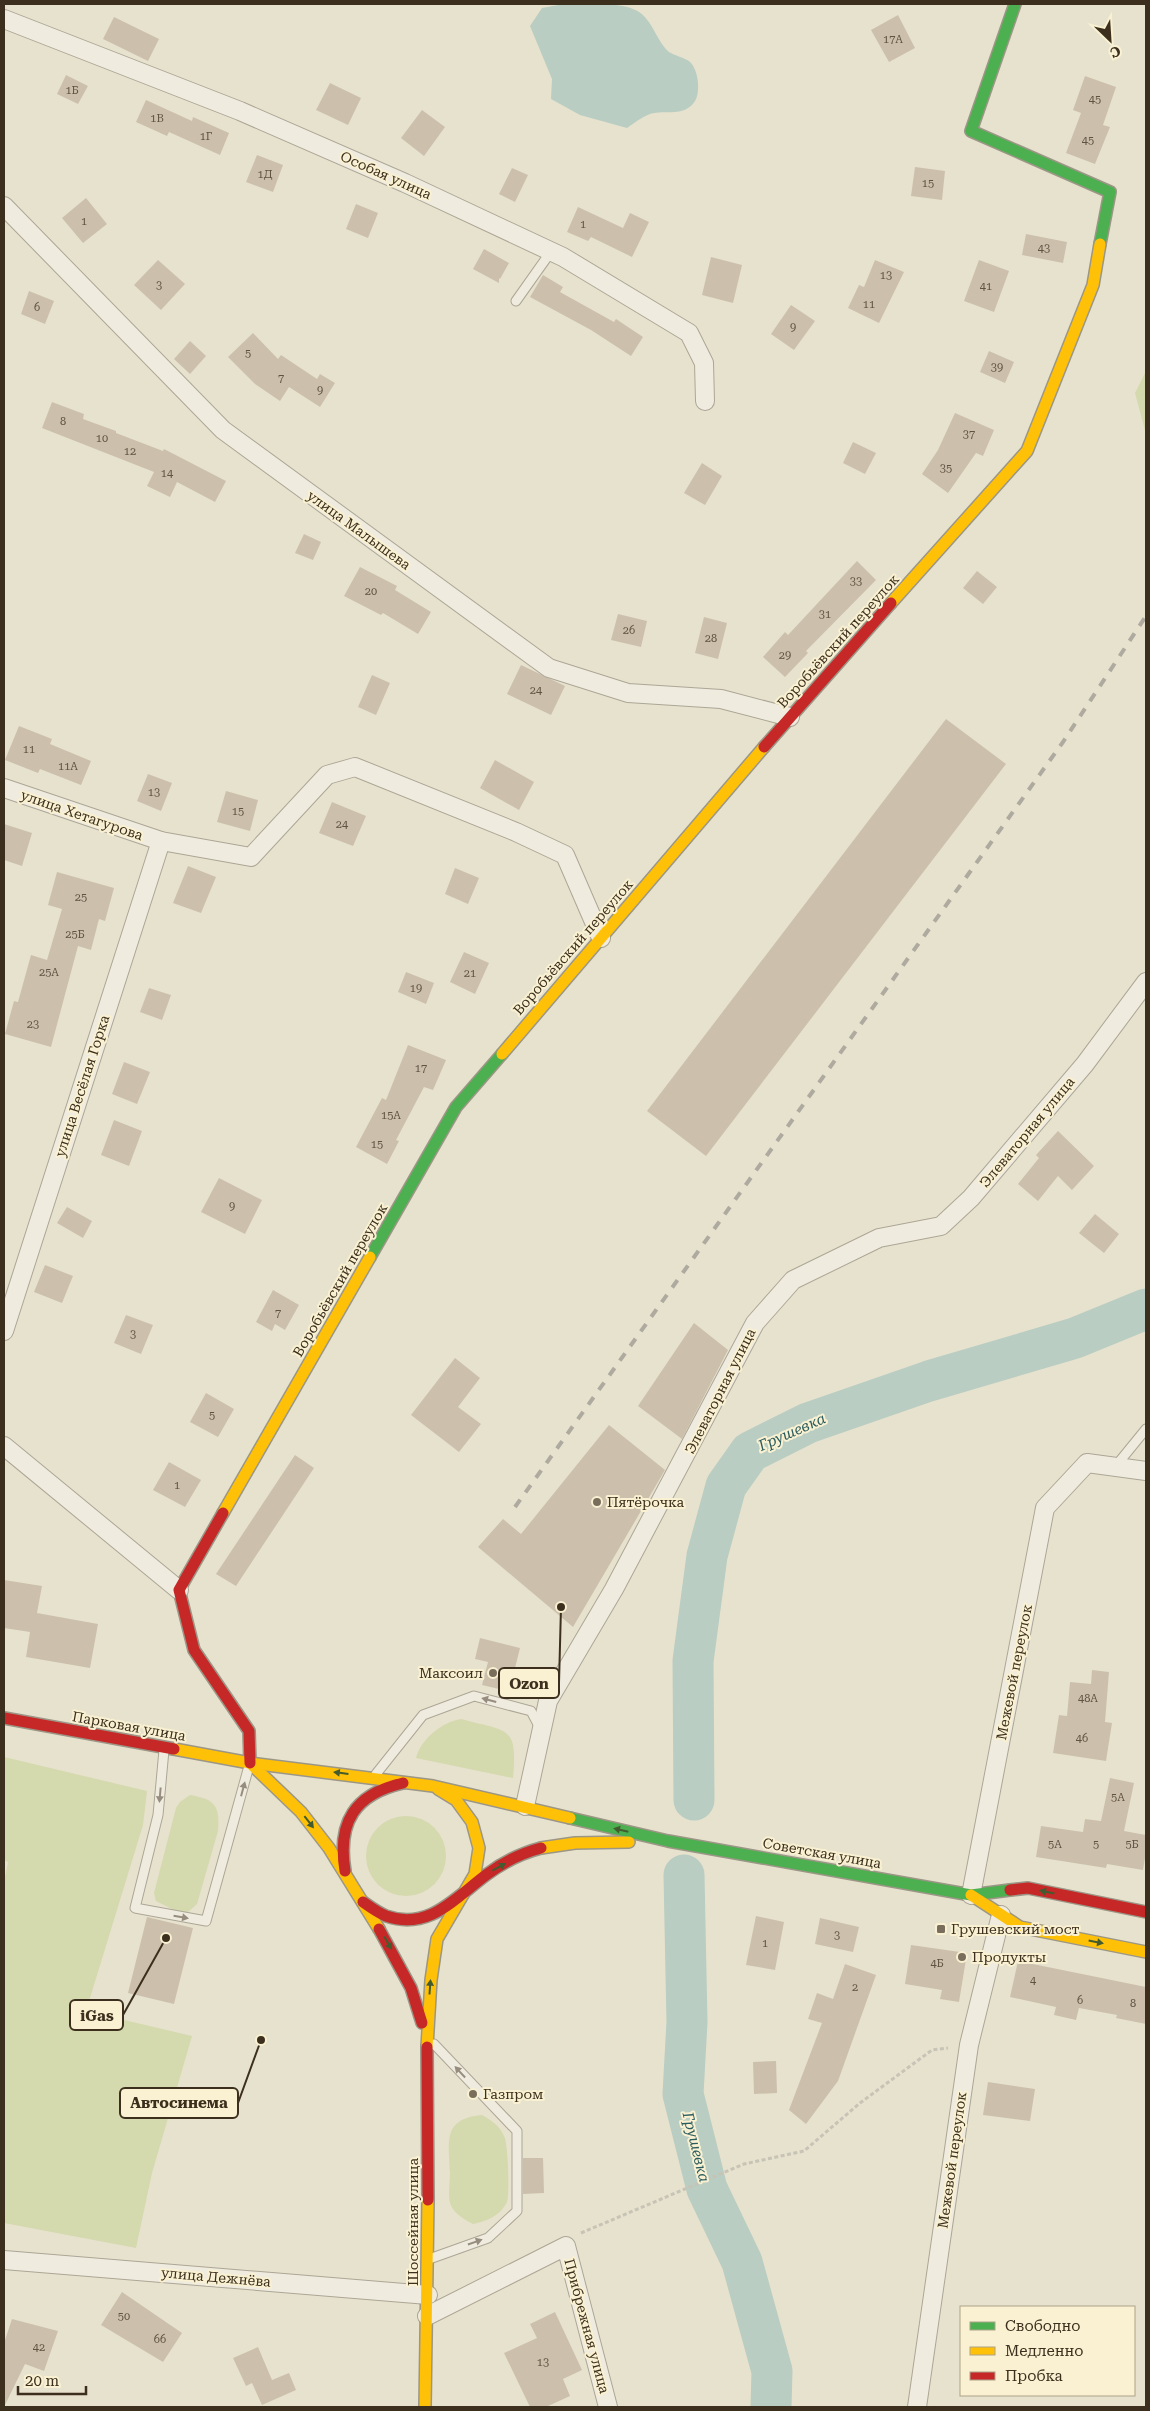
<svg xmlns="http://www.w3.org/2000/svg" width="1150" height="2411" font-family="'Roboto Serif',serif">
  <rect width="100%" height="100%" fill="#e7e2cd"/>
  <g fill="#d4d9ae">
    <path d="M1146,371v63l-11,-41z"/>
    <path d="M461,1719c46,13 57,5 52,59l-97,-20c5,-19 26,-36 45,-39z"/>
    <path d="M4,1757l143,34 -4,34 -57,186 106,25 -40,137 -16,75 -132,-25v-341l4,-20 -4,-2z"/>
    <path d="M190,1795c25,4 30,11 28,36l-21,73 -9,8h-10l-22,-11 -2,-8 22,-85 4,-6z"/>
    <circle cx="406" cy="1856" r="40"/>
    <path d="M482,2115c9,5 18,11 22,21 4,6 6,60 3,66 -7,14 -20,19 -34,22 -8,-4 -20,-11 -23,-21 -2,-9 0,-22 0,-31 -1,-31 -8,-53 32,-57z"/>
  </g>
  <path fill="#b9cdc2" d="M564,4c18,0 60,-3 75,8 14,9 18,30 30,40 6,4 15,5 21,10 8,7 11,30 5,39 -11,17 -29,8 -45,13 -8,3 -16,9 -23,14l-47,-13 -29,-16 1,-20 -22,-53 12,-18z"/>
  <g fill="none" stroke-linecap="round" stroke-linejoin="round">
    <g stroke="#b9cdc2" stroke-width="41">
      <path d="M694,1800l-1,-139 14,-105 19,-70 24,-34 58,-29 121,-42 146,-43 71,-29"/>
      <path d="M684,1875l3,147 -4,72 24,95 35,73 30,109 -1,36"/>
    </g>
  </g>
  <g fill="#ccc0ad">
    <path d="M898,15l17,33 -26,14 -18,-32z"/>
    <path d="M114,17l45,22 -11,22 -45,-22z"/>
    <path d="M66,75l22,11 -10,18 -21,-10z"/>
    <path d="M1085,76l31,11 -13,38 7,2 -15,37 -29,-11 15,-40 -8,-3z"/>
    <path d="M330,83l31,15 -13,27 -32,-15z"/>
    <path d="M146,100l46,21 1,-4 36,16 -9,22 -51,-23 -2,4 -31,-14z"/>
    <path d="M422,110l23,17 -21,29 -23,-18z"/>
    <path d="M257,155l26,10 -10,27 -27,-10z"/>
    <path d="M915,167l30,4 -3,29 -31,-4z"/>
    <path d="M512,168l16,7 -13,27 -16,-8z"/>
    <path d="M86,198l21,26 -24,19 -21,-25z"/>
    <path d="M356,204l22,9 -10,25 -22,-9z"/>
    <path d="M578,207l45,21 7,-15 19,9 -17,35 -41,-20 -3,4 -21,-9z"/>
    <path d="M1026,234l41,8 -4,21 -41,-8z"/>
    <path d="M484,249l25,14 -9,16 -1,-1v5l-26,-14z"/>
    <path d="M711,257l31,8 -9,38 -31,-8z"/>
    <path d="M158,260l27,24 -24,26 -27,-25z"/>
    <path d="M875,260l29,12 -25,51 -31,-15 11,-23 5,2z"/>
    <path d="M979,260l30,11 -15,41 -30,-11z"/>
    <path d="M543,275l20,12 -3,5 54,30 2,-3 27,18 -12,19 -40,-26 -61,-33z"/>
    <path d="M29,291l25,10 -9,23 -24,-10z"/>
    <path d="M791,305l24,16 -21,29 -23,-16z"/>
    <path d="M253,333l25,26 3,-4 36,24 3,-5 15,9 -15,24 -31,-20 -9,14 -25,-17 -27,-27z"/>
    <path d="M190,341l16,15 -16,18 -16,-15z"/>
    <path d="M989,351l25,11 -9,21 -25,-11z"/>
    <path d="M52,402l32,12 -1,5 33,12v2l47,18 1,-2 62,32 -11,21 -38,-20 -7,15 -23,-11 7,-14 -112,-44z"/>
    <path d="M955,413l39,17 -11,26 -7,-3 -28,40 -26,-19 16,-24z"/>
    <path d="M853,442l23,11 -11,21 -22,-11z"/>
    <path d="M702,463l20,13 -17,29 -21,-12z"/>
    <path d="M304,534l17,8 -8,18 -18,-7z"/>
    <path d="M857,561l19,19 -70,71 2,2 -23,24 -22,-20 22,-25 3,3z"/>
    <path d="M360,567l37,19 -2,4 36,22 -13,22 -35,-21 -2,2 -37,-19z"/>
    <path d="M977,571l20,16 -14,17 -20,-16z"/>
    <path d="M618,614l29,7 -6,26 -30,-7z"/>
    <path d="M704,617l23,6 -9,36 -23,-6z"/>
    <path d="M521,665l44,21 -14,29 -44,-21z"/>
    <path d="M372,675l18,8 -14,32 -18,-8z"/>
    <path d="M946,719l60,45 -300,392 -59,-45z"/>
    <path d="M19,726l33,13 -2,5 41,17 -10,24 -41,-16 -2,4 -33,-13z"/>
    <path d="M495,760l39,22 -15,28 -39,-22z"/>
    <path d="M148,774l24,9 -11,28 -24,-10z"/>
    <path d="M226,791l32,9 -8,31 -33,-9z"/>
    <path d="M332,802l34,14 -13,30 -34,-13z"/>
    <path d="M4,824l28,9 -10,33 -18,-6z"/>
    <path d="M188,866l28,11 -15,36 -28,-10z"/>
    <path d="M455,868l24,10 -11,26 -23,-10z"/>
    <path d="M57,872l57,16 -9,33 -6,-2 -8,31 -13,-4 -27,101 -46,-13 9,-33 4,1 13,-47 16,5 15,-51 -14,-4z"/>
    <path d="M464,952l25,11 -14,31 -25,-12z"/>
    <path d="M406,972l28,11 -8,21 -28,-12z"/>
    <path d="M149,988l22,7 -9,25 -22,-8z"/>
    <path d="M408,1045l38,15 -13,30 -9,-3 -28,53 3,1 -12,23 -31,-17 26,-49 4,2z"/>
    <path d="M124,1062l26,10 -13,32 -25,-10z"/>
    <path d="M114,1120l28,11 -13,35 -28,-11z"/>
    <path d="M1058,1131l36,35 -22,24 -14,-14 -20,25 -20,-17 21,-26 -3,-3z"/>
    <path d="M219,1178l43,22 -17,34 -44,-22z"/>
    <path d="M67,1207l25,14 -9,17 -26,-15z"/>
    <path d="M1095,1214l24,20 -15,19 -25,-20z"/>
    <path d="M45,1265l28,11 -11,27 -28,-11z"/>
    <path d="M273,1290l26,15 -14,25 -10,-6 -3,7 -16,-9z"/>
    <path d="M126,1315l27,10 -12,29 -27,-11z"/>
    <path d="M694,1323l34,27 -46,89 -44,-33z"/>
    <path d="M455,1358l25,20 -22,29 23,17 -22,28 -48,-37z"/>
    <path d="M206,1393l28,16 -16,28 -28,-15z"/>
    <path d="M609,1425l56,45 -92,157 -95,-80 25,-28 18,15z"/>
    <path d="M295,1455l19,13 -78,118 -20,-12z"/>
    <path d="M169,1462l32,18 -16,27 -32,-17z"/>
    <path d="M4,1580l38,6 -5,27 61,11 -8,44 -64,-11 4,-25 -26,-4z"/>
    <path d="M480,1638l40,10 -6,24 -10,-2 -5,19 -17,-4 6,-23 -13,-3z"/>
    <path d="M1092,1670l17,2 -4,50 7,1 -6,38 -53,-8 6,-38 8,1 3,-34 21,2z"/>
    <path d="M1110,1778l24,5 -10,48 22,4v17l-3,18 -36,-6 -1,4 -70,-11 5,-31 42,6 2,-13 16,2z"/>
    <path d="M756,1916l28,6 -9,48 -29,-5z"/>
    <path d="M147,1917l46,11 -19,76 -46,-11z"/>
    <path d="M820,1918l39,9 -6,25 -38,-8z"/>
    <path d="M911,1945l56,8 -8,49 -19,-3 2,-9 -37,-6z"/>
    <path d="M1018,1961l128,26v37l-30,-6 1,-3 -38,-7 -3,12 -22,-5 2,-8 -46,-10z"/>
    <path d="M845,1964l31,11 -38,106 -32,43 -17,-14 33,-87 -14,-4 9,-26 16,6z"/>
    <path d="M776,2061l1,32 -23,1 -1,-32z"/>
    <path d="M988,2082l47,7 -5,32 -47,-6z"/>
    <path d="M523,2158h20l1,35 -21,1z"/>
    <path d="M122,2292l60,41 -19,29 -62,-37z"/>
    <path d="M555,2312l27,58 -19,9 7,17 -24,11h-16l-26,-54 33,-15 -7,-14z"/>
    <path d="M12,2319l46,12 -14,40 -19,-7 -21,43v-64z"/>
    <path d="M258,2347l14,33 17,-7 7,17 -34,15 -10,-22 -6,3 -13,-28z"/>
  </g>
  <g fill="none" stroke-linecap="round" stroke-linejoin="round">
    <g stroke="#aca696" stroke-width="11">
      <g id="lane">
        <path d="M516,301l34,-48"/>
        <path d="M1115,1467l31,-38"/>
        <path d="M164,1750l-6,65 -23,93 71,13 43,-155"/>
        <path d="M376,1774l47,-59 51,-19 57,15 9,17"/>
        <path d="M432,2258l56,-20 29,-27v-80l-83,-87"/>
      </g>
    </g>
    <g stroke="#aca696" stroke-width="20">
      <g id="street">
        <path d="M4,19l236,92 165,72 158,74 126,76 15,30 1,38"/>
        <path d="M4,206l219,224 326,238 79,25 93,6 69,18"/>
        <path d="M4,788l157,53 90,16 76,-82 28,-8 161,65 49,23 36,83"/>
        <path d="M4,1331l157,-490"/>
        <path d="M4,1446l175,144"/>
        <path d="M525,1806l23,-105 66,-112 141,-266 38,-43 86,-42 62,-12 30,-28 114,-134 61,-82"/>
        <path d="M971,1895l74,-387 42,-45 59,8"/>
        <path d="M4,2260l424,35"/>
        <path d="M427,2316l139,-70 42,161"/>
        <path d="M917,2407l52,-362 32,-130"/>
      </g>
    </g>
    <g stroke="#9c9686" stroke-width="14">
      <g id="fast">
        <path d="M1015,4l-44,127 139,61 -10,52"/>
        <path d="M370,1257l86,-150 46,-53"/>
        <path d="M570,1818l98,23 303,54 39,-5"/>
      </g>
    </g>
    <g stroke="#9c9686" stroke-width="14">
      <g id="slow">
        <path d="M891,603l136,-152 66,-166 7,-41"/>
        <path d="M502,1054l262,-307"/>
        <path d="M223,1513l147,-256"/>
        <path d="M174,1749l76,14 183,23 137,32"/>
        <path d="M250,1763l51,49 28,36 50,81"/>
        <path d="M541,1848l34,-5 54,-1"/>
        <path d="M971,1895l49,32 126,25"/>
        <path d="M427,2047l4,-67 6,-41 38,-65 4,-26 -7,-26 -16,-22 -18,-11"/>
        <path d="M425,2407l3,-207"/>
      </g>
    </g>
    <g stroke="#9c9686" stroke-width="14">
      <g id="jam">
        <path d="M764,747l127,-144"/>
        <path d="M223,1513l-44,77 15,60 55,81 1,32"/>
        <path d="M4,1718l170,31"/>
        <path d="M345,1871c-8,-49 10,-77 58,-88"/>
        <path d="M1010,1890l18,-2 118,24"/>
        <path d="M363,1902c7,5 15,11 23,14 43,15 69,-18 100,-41 16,-12 36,-22 55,-27"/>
        <path d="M379,1929l32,59 11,35"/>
        <path d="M427,2047l1,153"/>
      </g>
    </g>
    <path stroke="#c7c3b6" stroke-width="3" stroke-dasharray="4 2.5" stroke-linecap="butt" d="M581,2233l163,-69 60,-13 56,-48 72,-53 16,-2"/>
    <use href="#lane" stroke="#efebdf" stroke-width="9"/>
    <use href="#street" stroke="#efebdf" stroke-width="18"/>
    <use href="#fast" stroke="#4caf50" stroke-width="11"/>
    <use href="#slow" stroke="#ffc107" stroke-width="11"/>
    <use href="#jam" stroke="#c62828" stroke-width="11"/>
    <path stroke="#aeaa9f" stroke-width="4" stroke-dasharray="9 9" stroke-linecap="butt" d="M515,1507l548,-765 83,-126"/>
  </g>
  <defs><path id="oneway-solid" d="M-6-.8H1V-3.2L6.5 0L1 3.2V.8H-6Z" transform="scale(1.25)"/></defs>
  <g fill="#968d7e">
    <use href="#oneway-solid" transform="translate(489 1700) rotate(-165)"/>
    <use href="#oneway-solid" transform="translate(243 1789) rotate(-75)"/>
    <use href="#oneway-solid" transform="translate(160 1795) rotate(95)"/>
    <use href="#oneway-solid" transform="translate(181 1917) rotate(10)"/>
    <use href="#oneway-solid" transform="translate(460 2072) rotate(-133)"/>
    <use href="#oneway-solid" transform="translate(475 2242) rotate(-19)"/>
  </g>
  <g fill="#425c2f">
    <use href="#oneway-solid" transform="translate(341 1773) rotate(-173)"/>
    <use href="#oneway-solid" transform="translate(309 1822) rotate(52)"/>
    <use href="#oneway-solid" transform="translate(621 1830) rotate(-167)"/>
    <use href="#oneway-solid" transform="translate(499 1867) rotate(-29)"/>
    <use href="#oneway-solid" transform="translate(1047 1892) rotate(-168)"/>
    <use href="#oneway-solid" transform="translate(1096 1942) rotate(11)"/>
    <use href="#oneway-solid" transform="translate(388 1943) rotate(60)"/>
    <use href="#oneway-solid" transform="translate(430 1987) rotate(-86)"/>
  </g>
  <g fill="#786e5b" stroke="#f9f1d2" stroke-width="2">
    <circle cx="597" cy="1502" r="5"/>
    <circle cx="493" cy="1673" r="5"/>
    <rect x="936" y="1924" width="10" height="10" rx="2.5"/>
    <circle cx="962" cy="1957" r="5"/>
    <circle cx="473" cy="2094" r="5"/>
  </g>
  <g text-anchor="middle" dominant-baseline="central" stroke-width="4" stroke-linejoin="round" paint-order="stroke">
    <g font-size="11" fill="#605341">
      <text x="893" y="39">17А</text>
      <text x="72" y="90">1Б</text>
      <text x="1095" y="99">45</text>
      <text x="157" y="118">1В</text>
      <text x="206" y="136">1Г</text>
      <text x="1088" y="140">45</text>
      <text x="265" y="174">1Д</text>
      <text x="928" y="183">15</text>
      <text x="84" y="221">1</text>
      <text x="583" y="224">1</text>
      <text x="1044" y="248">43</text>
      <text x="886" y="275">13</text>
      <text x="159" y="285">3</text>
      <text x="986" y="286">41</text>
      <text x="869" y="304">11</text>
      <text x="37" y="307">6</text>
      <text x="793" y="327">9</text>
      <text x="248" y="353">5</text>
      <text x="997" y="367">39</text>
      <text x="281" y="378">7</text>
      <text x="320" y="390">9</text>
      <text x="63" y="421">8</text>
      <text x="969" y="434">37</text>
      <text x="102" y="438">10</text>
      <text x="130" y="451">12</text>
      <text x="946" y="468">35</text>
      <text x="167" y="473">14</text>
      <text x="856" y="581">33</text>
      <text x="371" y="591">20</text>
      <text x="825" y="614">31</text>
      <text x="629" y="630">26</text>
      <text x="711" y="638">28</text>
      <text x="785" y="655">29</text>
      <text x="536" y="690">24</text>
      <text x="29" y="749">11</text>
      <text x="68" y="766">11А</text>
      <text x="154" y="792">13</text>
      <text x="238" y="811">15</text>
      <text x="342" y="824">24</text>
      <text x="81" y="897">25</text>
      <text x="75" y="934">25Б</text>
      <text x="49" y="972">25А</text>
      <text x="470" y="973">21</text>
      <text x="416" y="988">19</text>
      <text x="33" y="1024">23</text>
      <text x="421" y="1068">17</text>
      <text x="391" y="1115">15А</text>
      <text x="377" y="1144">15</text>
      <text x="232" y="1206">9</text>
      <text x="278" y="1313">7</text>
      <text x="133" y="1334">3</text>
      <text x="212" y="1415">5</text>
      <text x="177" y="1485">1</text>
      <text x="1088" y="1698">48А</text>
      <text x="1082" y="1738">46</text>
      <text x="1118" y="1797">5А</text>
      <text x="1055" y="1844">5А</text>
      <text x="1096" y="1844">5</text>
      <text x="1132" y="1844">5Б</text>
      <text x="837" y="1935">3</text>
      <text x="765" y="1943">1</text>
      <text x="937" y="1963">4Б</text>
      <text x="1033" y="1980">4</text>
      <text x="855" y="1987">2</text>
      <text x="1080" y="2000">6</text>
      <text x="1133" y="2003">8</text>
      <text x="124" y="2316">50</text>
      <text x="160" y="2339">66</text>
      <text x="39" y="2347">42</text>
      <text x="543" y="2362">13</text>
    </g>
    <g font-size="14" fill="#3c2f1d" stroke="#f9f1d2">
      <text transform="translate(386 175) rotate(24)">Особая улица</text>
      <text transform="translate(359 530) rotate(36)">улица Малышева</text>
      <text transform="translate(838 641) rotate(-48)">Воробьёвский переулок</text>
      <text transform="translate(82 815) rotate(19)">улица Хетагурова</text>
      <text transform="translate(573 947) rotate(-49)">Воробьёвский переулок</text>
      <text transform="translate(82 1086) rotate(-72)">улица Весёлая Горка</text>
      <text transform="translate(1027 1132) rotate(-50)">Элеваторная улица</text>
      <text transform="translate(340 1280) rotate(-60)">Воробьёвский переулок</text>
      <text transform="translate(720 1391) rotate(-63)">Элеваторная улица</text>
      <text transform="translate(1014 1672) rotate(-79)">Межевой переулок</text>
      <text transform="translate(129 1726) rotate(10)">Парковая улица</text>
      <text transform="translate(822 1853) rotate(10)">Советская улица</text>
      <text transform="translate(952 2160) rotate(-82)">Межевой переулок</text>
      <text transform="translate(413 2222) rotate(-90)">Шоссейная улица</text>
      <text transform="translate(216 2277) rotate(5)">улица Дежнёва</text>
      <text transform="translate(587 2326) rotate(75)">Прибрежная улица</text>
    </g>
    <g font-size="14" fill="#3c2f1d" stroke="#f9f1d2" text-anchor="start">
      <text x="607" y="1502">Пятёрочка</text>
      <text x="483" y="1673" text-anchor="end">Максоил</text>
      <text x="951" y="1929">Грушевский мост</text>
      <text x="972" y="1957">Продукты</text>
      <text x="483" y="2094">Газпром</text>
    </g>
    <g font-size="15" font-style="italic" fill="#2b5c5d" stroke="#f9f1d2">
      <text transform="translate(792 1432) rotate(-24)">Грушевка</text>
      <text transform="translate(696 2147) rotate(76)">Грушевка</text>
    </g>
  </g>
  <path fill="none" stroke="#3c2f1d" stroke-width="2" d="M561 1607L559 1683M166 1938L123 2015M261 2040L238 2103"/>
  <g fill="#3c2f1d" stroke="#f9f1d2" stroke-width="2">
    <circle cx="561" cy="1607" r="5"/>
    <circle cx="166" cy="1938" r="5"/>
    <circle cx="261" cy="2040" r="5"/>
  </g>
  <g fill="#f9f1d2" stroke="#3c2f1d" stroke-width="2">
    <rect x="499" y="1668" width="60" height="30" rx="5"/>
    <rect x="70" y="2000" width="53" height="30" rx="5"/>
    <rect x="120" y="2088" width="118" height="30" rx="5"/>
  </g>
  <g font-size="15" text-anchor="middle" font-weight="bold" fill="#3c2f1d">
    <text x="529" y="1689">Ozon</text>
    <text x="97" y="2021">iGas</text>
    <text x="179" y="2108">Автосинема</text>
  </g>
  <rect width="1150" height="2411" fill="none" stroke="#3c2f1d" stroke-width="10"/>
  <rect x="960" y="2306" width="175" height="90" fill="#f9f1d2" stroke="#ada38a"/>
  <rect x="970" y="2322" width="25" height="8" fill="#4caf50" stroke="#ada38a"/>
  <text x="1005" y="2331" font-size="15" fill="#3c2f1d">Свободно</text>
  <rect x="970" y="2347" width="25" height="8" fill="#ffc107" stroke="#ada38a"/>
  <text x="1005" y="2356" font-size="15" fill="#3c2f1d">Медленно</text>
  <rect x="970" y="2372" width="25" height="8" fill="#c62828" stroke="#ada38a"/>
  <text x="1005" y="2381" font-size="15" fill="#3c2f1d">Пробка</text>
  <g transform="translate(1110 40) rotate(155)" stroke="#f9f1d2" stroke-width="4" paint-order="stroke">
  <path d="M0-4L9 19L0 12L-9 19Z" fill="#3c2f1d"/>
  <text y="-8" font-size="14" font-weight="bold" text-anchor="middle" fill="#3c2f1d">С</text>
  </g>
  <path d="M18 2386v8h68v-8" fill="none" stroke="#3c2f1d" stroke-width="2.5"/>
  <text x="25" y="2386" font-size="15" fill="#3c2f1d" stroke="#f9f1d2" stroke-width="4" paint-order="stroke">20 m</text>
</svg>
